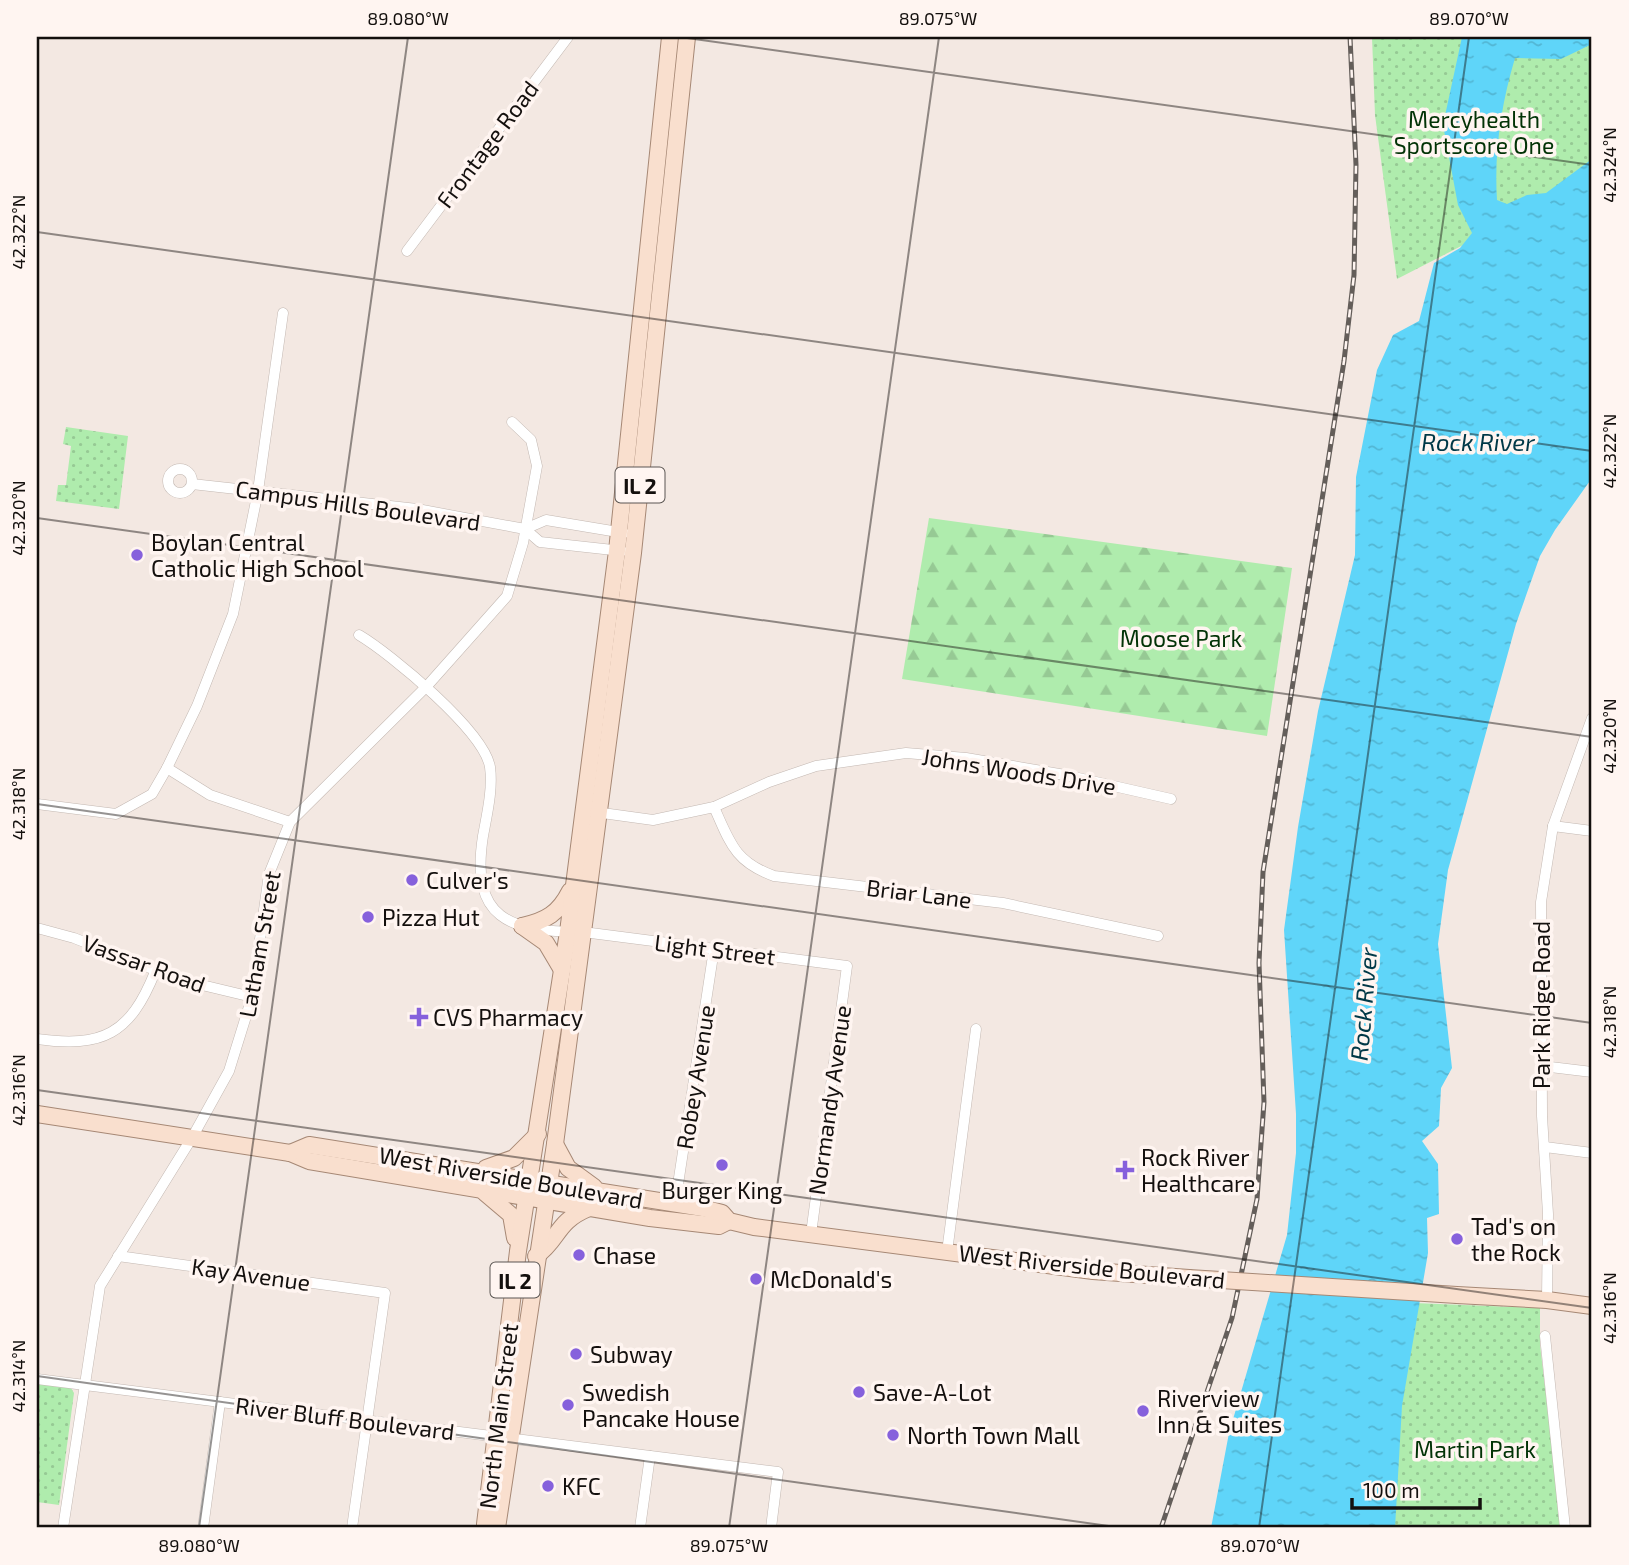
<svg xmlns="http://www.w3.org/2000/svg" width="1629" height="1565" font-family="'Exo 2',sans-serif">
  <defs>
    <pattern id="grass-dots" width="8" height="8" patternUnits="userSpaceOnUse" patternTransform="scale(1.75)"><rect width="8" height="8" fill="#afecad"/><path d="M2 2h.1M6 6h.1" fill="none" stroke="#96c994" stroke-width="1.8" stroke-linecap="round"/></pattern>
    <pattern id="forest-firs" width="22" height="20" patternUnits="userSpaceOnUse" patternTransform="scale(1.75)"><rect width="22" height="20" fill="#afecad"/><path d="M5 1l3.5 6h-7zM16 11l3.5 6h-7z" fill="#96c994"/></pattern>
    <pattern id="water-ripples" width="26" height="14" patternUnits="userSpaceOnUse" patternTransform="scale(1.75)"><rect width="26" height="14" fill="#5fd5f9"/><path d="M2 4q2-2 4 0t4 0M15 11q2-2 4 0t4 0" fill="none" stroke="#52b6d4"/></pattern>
  </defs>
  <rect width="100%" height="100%" fill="#f3e8e2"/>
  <g fill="url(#grass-dots)">
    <path d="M1372,37h220v142l-195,100 -22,-164z"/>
    <path d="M66,427l62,9 -9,73 -63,-8 2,-16h8l5,-39 -8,-2z"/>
    <path d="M1414,1303l126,5v37l22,183h-171l3,-58z"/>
    <path d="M37,1384l34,4 3,5 -15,112 -22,-3z"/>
  </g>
  <path fill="url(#forest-firs)" d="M929,518l363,50 -25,168 -365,-57z"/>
  <path fill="url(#water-ripples)" d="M1462,37h130v7l-31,15 -46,-1c-14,47 -21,94 -18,142l10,4 20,-9 19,-2 46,-34v319l-37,52 -15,26 -24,68 -68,246 -10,74 14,124 -11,20 -2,38 -17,15 16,23 1,50 -12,4 1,35 -26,153 -7,122h-184l18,-95 58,-198 9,-82v-39l-12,-184 14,-103 20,-116 37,-156 1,-78 21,-107 16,-35 26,-14 15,-58 26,-15 12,-15 -14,-28 -15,-80z"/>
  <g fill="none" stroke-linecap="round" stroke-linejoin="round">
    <g stroke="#c3b8b2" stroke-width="11">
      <g id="street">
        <path d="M407,251l161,-214"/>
        <circle cx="180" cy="481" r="12"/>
        <path d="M192,484l225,25 108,20 15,13 82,9"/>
        <path d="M525,529l21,-9 78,13"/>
        <path d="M359,635c32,19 125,96 131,132 3,22 -3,47 -7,69 -13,83 26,96 100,96l264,34 -36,268"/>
        <path d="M167,768l43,27 80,27"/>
        <path d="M37,804l79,10 36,-20 15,-26 30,-62 36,-92 25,-123 25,-178"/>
        <path d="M714,807c16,36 21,55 60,69l229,27 155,33"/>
        <path d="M595,812l58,8 61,-13 55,-25 47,-16 90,-13 60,5 99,17 106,24"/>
        <path d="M1553,826l39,5"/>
        <path d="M37,928l37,10 107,42 71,17"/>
        <path d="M37,1039c66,9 93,-5 118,-67"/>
        <path d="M1542,1066l50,6"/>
        <path d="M1545,1147l47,6"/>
        <path d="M675,1204l39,-255"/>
        <path d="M947,1252l29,-223"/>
        <path d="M118,1256l267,37 -33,235"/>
        <path d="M1547,1300l1,-86 -6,-98 -1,-214 12,-76 39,-108"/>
        <path d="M1545,1336l20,192"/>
        <path d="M37,1379l741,93 -7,56"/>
        <path d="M63,1528l37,-242 93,-150 36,-65 23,-74 17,-123 21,-52 137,-136 80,-90 16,-53 14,-77 -6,-26 -19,-18"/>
        <path d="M203,1528l17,-126"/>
        <path d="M640,1528l10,-72"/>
      </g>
    </g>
    <g stroke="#a68875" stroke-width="18">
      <g id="primary">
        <path d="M522,926c24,-5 37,-13 48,-35"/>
        <path d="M522,926l24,17 16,27"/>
        <path d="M37,1114l253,39 19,8 341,57 69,8 10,-5"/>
        <path d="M555,1144l13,24 26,19"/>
        <path d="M290,1153l19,-8 394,63 19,5 7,8 25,6 339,44 96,7"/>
        <path d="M486,1168l28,-10 24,-24"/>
        <path d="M485,1193l26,22 4,23"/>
        <path d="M536,1256c24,-17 19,-34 53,-48"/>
        <path d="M1457,1295l90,5 45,6"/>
        <path d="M487,1528l-2,-4 33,-273 50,-319 49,-381 53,-514"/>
        <path d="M497,1528l58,-384 78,-591 54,-516"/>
      </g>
    </g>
    <use href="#street" stroke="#fff" stroke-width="10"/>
    <use href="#primary" stroke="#f9dfce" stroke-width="16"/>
    <g stroke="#645e5a" stroke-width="5">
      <path id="rail" d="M1161,1528l71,-210 25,-119 7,-97 -5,-139 4,-91 81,-511 10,-86 2,-110 -6,-128"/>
    </g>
    <use href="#rail" stroke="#fff5f1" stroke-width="2.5" stroke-dasharray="8" stroke-linecap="butt"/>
    <g stroke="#a68875" stroke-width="18" stroke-linecap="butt">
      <path id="primary-bridge" d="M1189,1278l268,17"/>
    </g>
    <use href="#primary-bridge" stroke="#f9dfce" stroke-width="16"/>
  </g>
  <path fill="none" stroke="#14100e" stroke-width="2" stroke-opacity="0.45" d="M680,37l912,128M37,232l1555,219M37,518l1555,219M37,804l1555,219M37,1090l1555,218M37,1376l1086,152M199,1528l209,-1491M729,1528l210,-1491M1259,1528l210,-1491"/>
  <g fill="#8661dc" stroke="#fff5f1" stroke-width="2.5">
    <circle cx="137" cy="555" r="7"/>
    <circle cx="412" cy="880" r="7"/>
    <circle cx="368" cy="917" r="7"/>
    <path d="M415.5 1006.5h7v7h7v7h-7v7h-7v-7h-7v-7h7z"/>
    <circle cx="722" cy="1165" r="7"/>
    <path d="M1121.5 1159.5h7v7h7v7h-7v7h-7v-7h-7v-7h7z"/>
    <circle cx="1457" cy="1239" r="7"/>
    <circle cx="579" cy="1255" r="7"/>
    <circle cx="756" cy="1279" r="7"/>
    <circle cx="576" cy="1354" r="7"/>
    <circle cx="859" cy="1392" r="7"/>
    <circle cx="568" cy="1405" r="7"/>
    <circle cx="1143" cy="1411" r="7"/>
    <circle cx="893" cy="1435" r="7"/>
    <circle cx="548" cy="1486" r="7"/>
  </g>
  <g text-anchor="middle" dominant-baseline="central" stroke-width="7" stroke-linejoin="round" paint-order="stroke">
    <g fill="#fff5f1" stroke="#5a5552" stroke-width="2">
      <rect x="615.5" y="467.5" width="49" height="35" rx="5"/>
      <rect x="490.5" y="1262.5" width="49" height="35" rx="5"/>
    </g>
    <g font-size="21" font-weight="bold" fill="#14100e">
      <text x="640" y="485">IL 2</text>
      <text x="515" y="1280">IL 2</text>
    </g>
    <g font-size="23" fill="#023306" stroke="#fff5f1">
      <text x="1474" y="119">Mercyhealth<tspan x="1474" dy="26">Sportscore One</tspan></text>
      <text x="1181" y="638">Moose Park</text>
      <text x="1475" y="1449">Martin Park</text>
    </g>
    <g font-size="23" fill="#14100e" stroke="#fff5f1">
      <text transform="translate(487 144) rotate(-53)">Frontage Road</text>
      <text transform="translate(358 505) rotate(8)">Campus Hills Boulevard</text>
      <text transform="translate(1019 771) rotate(9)">Johns Woods Drive</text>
      <text transform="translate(919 893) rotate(7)">Briar Lane</text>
      <text transform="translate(259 944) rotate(-80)">Latham Street</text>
      <text transform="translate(715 949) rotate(7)">Light Street</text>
      <text transform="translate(144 963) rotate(20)">Vassar Road</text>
      <text transform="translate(1541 1005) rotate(-90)">Park Ridge Road</text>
      <text transform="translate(695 1077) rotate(-81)">Robey Avenue</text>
      <text transform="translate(829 1100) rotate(-82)">Normandy Avenue</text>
      <text transform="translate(511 1177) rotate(10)">West Riverside Boulevard</text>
      <text transform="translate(1092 1266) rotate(6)">West Riverside Boulevard</text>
      <text transform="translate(251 1274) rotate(8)">Kay Avenue</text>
      <text transform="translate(498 1416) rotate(-83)">North Main Street</text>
      <text transform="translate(345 1418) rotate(7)">River Bluff Boulevard</text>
    </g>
    <g font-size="23" fill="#14100e" stroke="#fff5f1" text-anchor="start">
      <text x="151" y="542">Boylan Central<tspan x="151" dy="26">Catholic High School</tspan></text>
      <text x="426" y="880">Culver's</text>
      <text x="382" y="917">Pizza Hut</text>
      <text x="433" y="1017">CVS Pharmacy</text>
      <text x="1141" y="1157">Rock River<tspan x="1141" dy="26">Healthcare</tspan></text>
      <text x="722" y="1190" text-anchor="middle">Burger King</text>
      <text x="1471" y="1226">Tad's on<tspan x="1471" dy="26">the Rock</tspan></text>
      <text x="593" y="1255">Chase</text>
      <text x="770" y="1279">McDonald's</text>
      <text x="590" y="1354">Subway</text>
      <text x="582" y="1392">Swedish<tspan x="582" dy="26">Pancake House</tspan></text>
      <text x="873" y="1392">Save-A-Lot</text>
      <text x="1157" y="1398">Riverview<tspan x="1157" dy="26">Inn &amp; Suites</tspan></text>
      <text x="907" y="1435">North Town Mall</text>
      <text x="562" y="1486">KFC</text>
    </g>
    <g font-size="24" font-style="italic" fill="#003847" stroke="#fff5f1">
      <text x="1478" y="441">Rock River</text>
      <text transform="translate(1363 1004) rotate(-85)">Rock River</text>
    </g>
  </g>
  <rect width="1629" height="1565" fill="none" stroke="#fff5f1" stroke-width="77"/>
  <path d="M1352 1498v10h128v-10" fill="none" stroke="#14100e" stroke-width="3.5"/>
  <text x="1363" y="1498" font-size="21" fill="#14100e" stroke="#fff5f1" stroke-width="5" paint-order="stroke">100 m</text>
  <rect x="38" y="38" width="1552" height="1488" fill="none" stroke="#14100e" stroke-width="2.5"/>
  <g font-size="18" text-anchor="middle" fill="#14100e">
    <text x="408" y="25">89.080°W</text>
    <text x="938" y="25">89.075°W</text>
    <text x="1469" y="25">89.070°W</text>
    <text transform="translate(1610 165) rotate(-90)" y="6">42.324°N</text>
    <text transform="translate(19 232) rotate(-90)" y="6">42.322°N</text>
    <text transform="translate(1610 451) rotate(-90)" y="6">42.322°N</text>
    <text transform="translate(19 518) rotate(-90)" y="6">42.320°N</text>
    <text transform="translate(1610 736) rotate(-90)" y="6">42.320°N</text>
    <text transform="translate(19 804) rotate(-90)" y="6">42.318°N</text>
    <text transform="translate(1610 1022) rotate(-90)" y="6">42.318°N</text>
    <text transform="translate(19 1090) rotate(-90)" y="6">42.316°N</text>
    <text transform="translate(1610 1308) rotate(-90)" y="6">42.316°N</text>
    <text transform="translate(19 1376) rotate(-90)" y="6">42.314°N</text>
    <text x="199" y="1552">89.080°W</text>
    <text x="729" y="1552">89.075°W</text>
    <text x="1260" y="1552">89.070°W</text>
  </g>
</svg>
